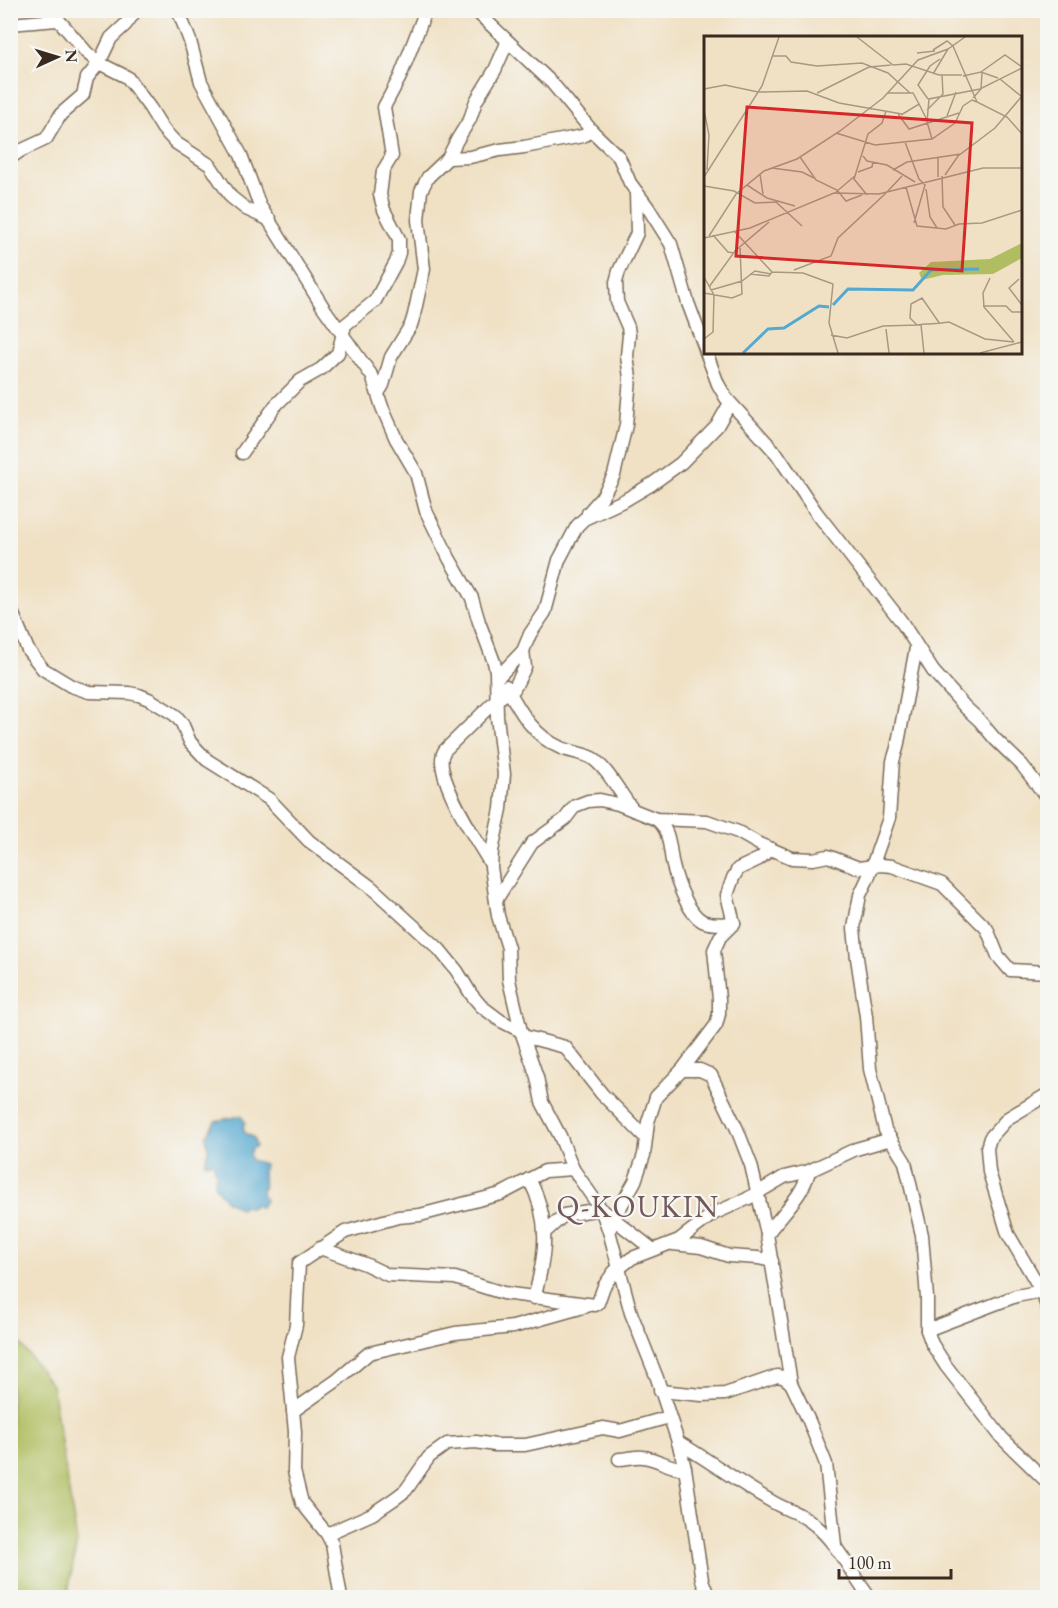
<svg xmlns="http://www.w3.org/2000/svg" width="1058" height="1608" font-family="'EB Garamond',serif">
  <rect width="100%" height="100%" fill="#f6f6f2"/>
  <filter id="ink" filterUnits="userSpaceOnUse"><feTurbulence type="fractalNoise" baseFrequency=".0167" numOctaves="2"/><feDisplacementMap in="SourceGraphic" scale="12" xChannelSelector="R" yChannelSelector="G"/><feConvolveMatrix kernelMatrix="1 2 1 2 8 2 1 2 1" color-interpolation-filters="sRGB"/></filter>
  <filter id="wash" filterUnits="userSpaceOnUse"><feTurbulence type="fractalNoise" baseFrequency=".008" numOctaves="4" result="noise"/><feDisplacementMap in="SourceGraphic" scale="24" xChannelSelector="R" yChannelSelector="G"/><feGaussianBlur stdDeviation="1.35" result="paint"/><feColorMatrix in="noise" values="0 0 0 0 0 0 0 0 0 0 0 0 0 0 0 0 0 1.4 0 .05"/><feComposite in="paint" operator="in"/></filter>
  <g filter="url(#wash)">
    <rect width="100%" height="100%" fill="#f0e1c5"/>
    <path fill="#b0be61" stroke="#767440" stroke-width="1.5" d="M11,1332l41,53 25,157 -8,44 1,11h-59z"/>
    <path fill="#54a9d0" stroke="#486a77" stroke-width="1.5" d="M241,1116l4,6 -2,5 2,6 9,5 2,9 -4,1 -3,7 2,5 13,4c-3,11 2,20 -2,29l4,7 -6,8 -4,-3 -6,3 -8,-3 -1,4 -16,-9 -11,-16 2,-11 -3,-11 -8,1 3,-14 -2,-12 9,-16z"/>
    <g fill="none" stroke-linecap="round" stroke-linejoin="round">
      <path stroke="#54a9d0" stroke-width="2" d="M10,1523l3,9 -3,37"/>
    </g>
  </g>
  <g filter="url(#ink)">
    <g fill="none" stroke-linecap="round" stroke-linejoin="round">
      <g stroke="#7a6a58" stroke-width="15">
        <g id="minor">
          <path d="M50,10l37,43 12,10 28,14 23,31 13,21 13,14 34,22 21,32 15,12 24,11"/>
          <path d="M178,10l12,31 11,41 40,73 19,51 63,101 49,69 10,31 14,32 20,34 10,38 23,47 23,40 7,24 15,40 2,9 1,46 7,57 -3,35 -9,42 -1,16 7,49 10,32 1,32 12,51 16,46 5,25 18,34 13,33 28,40 8,22 22,82 26,65 21,64 7,26 17,112 7,18"/>
          <path d="M475,10l77,73 40,48 27,26 11,26 17,23 24,38 17,59 18,48"/>
          <path d="M10,24l47,-4"/>
          <path d="M10,158l10,-7 26,-12 15,-25 22,-19 4,-17 12,-15 12,-25 15,-14 10,-14"/>
          <path d="M448,158l22,-1 30,-7 24,-3 59,-11 9,-5"/>
          <path d="M706,352l12,32 8,14 51,56 39,58 85,109 32,50 32,36 14,13 16,19 27,26 26,34"/>
          <path d="M378,393l5,-8 8,-28 20,-32 3,-10 10,-46 -6,-49 3,-29 7,-14 20,-19 9,-18 13,-21 6,-18 19,-31 12,-27"/>
          <path d="M242,453l33,-47 25,-25 21,-12 17,-16 7,-28 30,-24 21,-39 3,-9v-14l-15,-29 -4,-15 3,-24 9,-15 -8,-49 16,-30 26,-67"/>
          <path d="M588,513l14,-16 12,-22 12,-50 4,-47 -3,-22 2,-21 -1,-8 -11,-25 -1,-20 3,-11 18,-38 -1,-41"/>
          <path d="M10,607l18,43 15,19 28,17 18,6 40,1 10,2 12,5 24,15 7,8 8,19 17,18 62,39 40,42 62,46 68,62 18,22 14,23 10,12 20,15 20,10"/>
          <path d="M916,648l-19,100 -4,13 -4,57 -21,60 -8,17 -6,33 3,30 9,58 4,53 15,61 20,32 17,73 5,63v32l5,14 14,22 56,72 46,45"/>
          <path d="M500,675l23,-24 7,-17 15,-22 14,-52 18,-34 7,-7 41,-19 27,-16 29,-21 36,-37 13,-23"/>
          <path d="M506,686c14,25 27,50 55,62 10,4 22,5 31,10 16,11 29,37 41,52"/>
          <path d="M656,819c15,11 13,30 17,47 4,16 16,51 32,56 10,3 20,2 29,1"/>
          <path d="M490,863c-12,-21 -61,-93 -45,-113l51,-50 18,-11 11,-22 -2,-16"/>
          <path d="M496,900l36,-57 33,-24 10,-13 13,-5 12,-1 18,4 38,15 51,2 31,11 21,12 33,14 21,1 15,-3 31,12 22,-3 11,1 50,18 45,45 11,27 12,14 38,2"/>
          <path d="M523,1036l42,11 37,47 43,43"/>
          <path d="M682,1070h18l11,5 26,54 14,36 16,69 24,149 18,38 17,43 9,81"/>
          <path d="M1048,1094l-40,24 -18,20 -3,10 2,24 19,62 33,56 7,19"/>
          <path d="M529,1179c22,41 17,76 5,119"/>
          <path d="M609,1231l8,-18 18,-32 9,-26 4,-33 8,-25 26,-27 34,-45 3,-11v-15l-5,-49 6,-13 14,-14 -7,-28 6,-17 5,-9 21,-10 12,-10"/>
          <path d="M544,1233l20,-18 37,-6 51,40"/>
          <path d="M767,1234c15,-21 36,-38 42,-63"/>
          <path d="M673,1244l28,3 28,9 29,2 14,3"/>
          <path d="M320,1248l45,16 23,11 67,3 48,15 92,12 3,-2 6,-17 10,-14 18,-14 47,-18 34,-26 34,-15 37,-22 25,-6 47,-22 35,-10"/>
          <path d="M927,1330l89,-34 32,-6"/>
          <path d="M660,1391l42,4 23,-1 52,-18 6,1 8,6"/>
          <path d="M293,1411l43,-30 33,-28 86,-20 58,-6 74,-21"/>
          <path d="M678,1442c32,19 61,41 93,59 14,9 31,12 44,24 24,20 36,49 55,73"/>
          <path d="M619,1459c8,0 16,-3 24,-2 14,1 29,13 42,11"/>
          <path d="M327,1534l45,-20 25,-17 9,-7 23,-33 18,-13 29,-2 19,3h30l78,-17 17,3 49,-14"/>
          <path d="M341,1598l-9,-54 -5,-10 -25,-31 -8,-32 1,-39 -7,-75 8,-32 3,-62 46,-31 53,-15 22,-2 81,-21 44,-23 28,-2"/>
        </g>
      </g>
      <use href="#minor" stroke="#fff" stroke-width="12"/>
    </g>
  </g>
  <g text-anchor="middle" dominant-baseline="central" stroke-width="4.5" stroke-linejoin="round" paint-order="stroke">
    <g font-size="30" letter-spacing="1.5" fill="#73595a" stroke="#f6f6f2">
      <text x="638" y="1206">Q-KOUKIN</text>
    </g>
  </g>
  <g transform="translate(704 36)">
    <rect width="318" height="318" fill="#f0e1c5"/>
    <path d="M318,207v15l-29,16 -50,1 -21,5 -3,-7 12,-11 59,-3z" fill="#b0be61"/>
    <path fill="none" stroke="#54a9d0" stroke-width="3" d="M129,269l15,-16 65,1 18,-20 48,-1M39,317l25,-24 16,-1 35,-22 10,1"/>
    <path fill="none" stroke="#a89882" stroke-width="1.5" d="M153,1l36,28 13,-1 33,11h23M229,14l14,-9 6,5 24,56 30,15 15,17M213,17l18,-2M69,20h13l5,6 26,4 45,-3 26,10 22,20M277,36l24,-17 17,12M229,38l15,-25M259,40l18,-4 17,6M296,43l22,18M0,53l21,-4 33,7 49,-1 32,12 63,11M113,57l52,-26 22,-2M184,57h25l6,11M269,62l8,-9 1,-16M224,63l-10,-14 12,-19 10,-7M0,74l5,25 -2,35M223,74l16,-16 -1,-19M194,78l11,15 50,-16M197,79l18,-11 7,14M243,80l9,-24M132,97l39,12 57,-6 23,-16 8,-17 9,-6 5,2M228,103l-5,-17 2,-23 51,-10 42,-21M201,106l14,37 6,6 -11,38M159,120l4,5 20,4 28,17M96,121l16,23 21,10 9,11 16,-6M68,132l30,4 12,6M189,134l14,-8 54,-8M154,136l14,-5 1,-5M56,138l3,20M241,139l13,-19 37,-28 27,-32M238,140l1,31 12,18M0,141l58,-91 17,-49M234,141v-19M43,149l20,13 28,8M0,150l30,5 21,12 21,-1 26,24M202,151l11,39 29,3 13,-5 23,-1 40,-13M222,153l4,28 7,11M132,156l20,-17M183,156l15,-16M163,159l-13,-16 14,-45 14,-11 4,-12M31,196l37,40 -3,4 -19,-2M9,199l15,17 6,1M5,200l27,-42 28,-23 33,-12 43,-28 43,-33 35,-38 30,-11 17,-12M0,202l46,-10 84,-35 45,1 104,-26h39M90,234l37,-14 7,-18 48,-45M68,236l31,1 30,11 -4,39 9,30M0,241l10,18 -1,37 -9,7M286,242l-7,15 1,14 30,35M315,243l-10,9 13,17M5,251l26,-36 34,-29M7,254l31,-9 13,-10 16,3M0,257l28,5 10,-4 -2,-46M279,270h23l6,6h10M236,288l-18,-26 -11,6 -1,14 7,7 8,-1h5l11,-1 8,-1 36,17 29,3M217,289l3,28M182,293l3,24M127,299l16,3 36,-12 35,-1M276,317l42,-11"/>
    <path fill="#d62828" fill-opacity="0.15" stroke="#d62828" stroke-width="3" d="M43,71l225,16 -10,148 -226,-15z"/>
    <rect width="318" height="318" fill="none" stroke="#3b2a1e" stroke-width="3"/>
  </g>
  <rect width="1058" height="1608" fill="none" stroke="#f6f6f2" stroke-width="36"/>
  <g transform="translate(57 57) rotate(86)" stroke="#f6f6f2" stroke-width="4.5" paint-order="stroke">
  <path d="M0-4.5L10 22L0 15L-10 22Z" fill="#3b2a1e"/>
  <text y="-9" font-size="16" font-weight="bold" text-anchor="middle" fill="#3b2a1e">N</text>
  </g>
  <path d="M839 1569v9h112v-9" fill="none" stroke="#3b2a1e" stroke-width="3"/>
  <text x="848" y="1569" font-size="18" fill="#3b2a1e" stroke="#f6f6f2" stroke-width="4.5" paint-order="stroke">100 m</text>
</svg>
